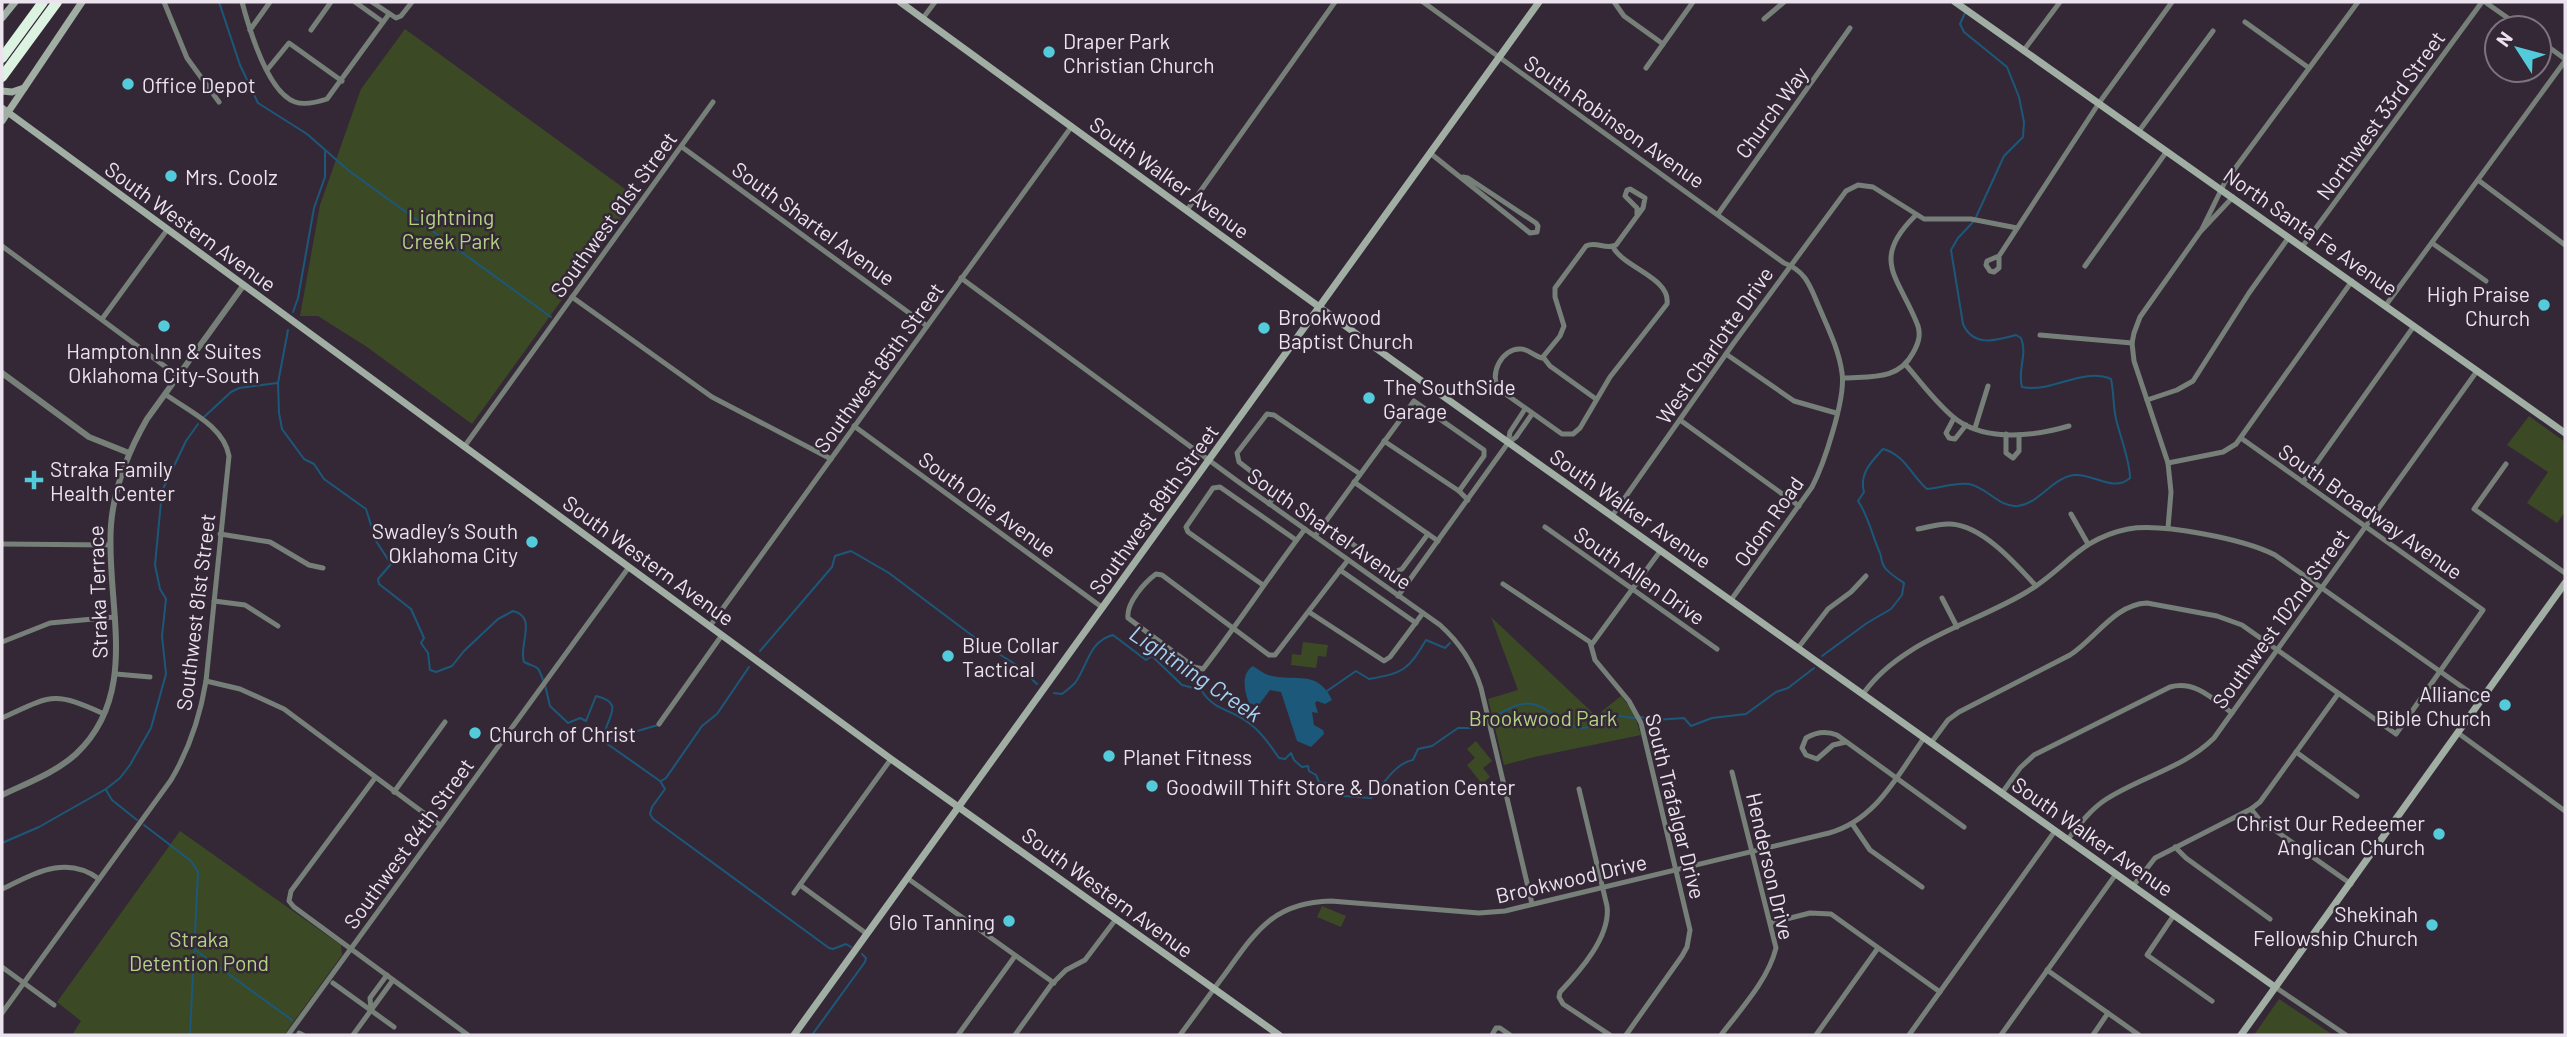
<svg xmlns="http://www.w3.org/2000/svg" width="2567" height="1037" font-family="Barlow,sans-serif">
  <rect width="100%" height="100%" fill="#342837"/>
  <g fill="#3b4925">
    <path d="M405,29l231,168 -164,227 -105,-77 -49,-31h-18l20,-111 41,-116z"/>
    <path d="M2529,416l36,26v70l-8,11 -30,-20 21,-31 -41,-27z"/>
    <path d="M1491,617l105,99 25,-20 12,15 8,24 -107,22 -30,8 -16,-66 30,-9z"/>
    <path d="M1303,642l25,3 -2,12 -8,-1 -2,12 -25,-3 1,-11 9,1z"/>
    <path d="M1476,741l16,20 -9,7 7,9 -8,7 -15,-19 8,-7 -8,-9z"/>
    <path d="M180,831l161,114 1,10 -58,80h-212l9,-14 -24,-19z"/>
    <path d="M1322,906l24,10 -5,11 -24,-10z"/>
    <path d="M2279,999l54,36h-79z"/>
  </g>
  <path fill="#1c5879" d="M1253,666c5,3 10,7 15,9 27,8 49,-7 64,25l-7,4 -8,-3 -2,2 3,10 -6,-1 2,13 9,5 1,4 -13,13 -14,-6 -16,-49 -11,-2 -12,16 -9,-3c-5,-12 -8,-30 4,-37z"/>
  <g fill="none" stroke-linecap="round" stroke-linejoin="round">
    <g stroke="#1c5879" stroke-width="2">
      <path d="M219,2l21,63 18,38 49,31 41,36 203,147"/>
      <path d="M1965,13l-5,11 4,8 43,35 12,30 5,25 -1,15 -19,19 -28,61"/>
      <path d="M293,312l5,-14 16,-90 11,-31v-25"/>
      <path d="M288,330l-10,53 1,30 3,16 22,30 10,5 10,15 42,30 10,32 15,23 -13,15 1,5 32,25 13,29 -3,5 7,10 2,17 6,2 16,-6 12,-15 34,-32 15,-8c25,6 5,34 11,51 14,7 13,1 19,18"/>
      <path d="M204,417l27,-25 8,-4 38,-5"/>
      <path d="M760,651l72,-84 3,-11 16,-5 38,22 97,73 32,20 19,18"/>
      <path d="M1822,656l45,-33 24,-14 11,-14 2,-12c-6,-4 -14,-9 -18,-14 -5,-5 -4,-10 -6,-16 -8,-17 -11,-36 -22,-52l6,-9c-5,-18 7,-30 19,-43 22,6 28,26 44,40 13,-1 29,-7 42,-5 18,3 30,24 49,22 22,-3 34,-28 56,-31 19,-2 39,18 56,3 0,-17 -10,-42 -14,-59 -3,-13 -2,-26 -5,-40 -29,-12 -58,14 -89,8 -5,-18 6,-32 -1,-49l-5,-3c-21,6 -43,12 -53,-11l-12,-74 7,-12 15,-16"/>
      <path d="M545,685l5,21 18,17 12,-5 6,3 10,-25c35,8 2,27 10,47l54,38 5,8 -13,18 -2,7 3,5 176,129 4,1 13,-5 5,3"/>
      <path d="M1327,691l29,-20 13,8c35,-6 39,-9 57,-39l19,8 5,-5"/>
      <path d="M1054,693l8,1c4,-3 9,-7 13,-11 13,-18 14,-42 38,-48l33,25 6,-4 30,29 19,5c14,21 27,18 45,31 14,9 24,24 33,37l6,1 6,-6 3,7 8,7 6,-1 1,5 7,4 3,7 7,1 18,13 27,2c12,-13 24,-35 42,-38l5,-11 14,-3 26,-18h13l15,-10"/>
      <path d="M1491,717c11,-4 21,-11 31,-13 25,-4 39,24 61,24 11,0 20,-9 31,-12 7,-1 13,2 21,2"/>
      <path d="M1641,717l14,3 29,-2 7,8 21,-8 34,-4 30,-22 12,-4 26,-20"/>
      <path d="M606,740l52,-15"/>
      <path d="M661,781l5,-3 36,-52 15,-12 32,-47"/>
      <path d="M106,790l6,10 25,20"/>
      <path d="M144,825l47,36 7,11 -8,163"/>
      <path d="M2,843l37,-16 67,-38 14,-11 10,-13 21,-37 15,-54 -4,-38 4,-37 -6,-10 -5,-24 7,-74 24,-50 12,-17"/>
      <path d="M194,949l98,71"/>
      <path d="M812,1035l53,-73 1,-4 -4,-4"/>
    </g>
    <g stroke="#767f78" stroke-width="5">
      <path d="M164,2l23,56 32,44"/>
      <path d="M242,2c7,26 25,90 53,100 9,3 23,0 32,-3l62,-85"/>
      <path d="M355,2l28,20"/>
      <path d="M372,2l24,16 5,-2 11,-14"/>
      <path d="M1423,2l361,261c22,8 26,23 35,44 9,21 20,43 23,66 4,25 -18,91 -30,114l-81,113"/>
      <path d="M1614,2l10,14 39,28"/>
      <path d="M2485,2l37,26"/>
      <path d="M923,18l12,-16"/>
      <path d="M1764,19l20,-17"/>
      <path d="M2245,22l64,46"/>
      <path d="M250,30l20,-28"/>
      <path d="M311,30l20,-28"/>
      <path d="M2539,40l26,19"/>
      <path d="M2024,50l36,-48"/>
      <path d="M1646,68l47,-66"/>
      <path d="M267,70l22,-27 53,38"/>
      <path d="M2139,131l74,-100"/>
      <path d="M682,147l245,179"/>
      <path d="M1430,153l100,80 7,-1 1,-6 -2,-3 -68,-45 -5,-1"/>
      <path d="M2478,180l87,65"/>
      <path d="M1187,210l148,-208"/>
      <path d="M1718,214l132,-186"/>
      <path d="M2202,229l23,-47 133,-180"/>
      <path d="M2432,243l54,38"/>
      <path d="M2,246l176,130"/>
      <path d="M1613,247c11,21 58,31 54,57l-57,73 -30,51 -7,6h-11l-62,-44c-13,-15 3,-43 21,-41 7,0 13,7 21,9l18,-22 4,-10 -9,-29v-9l31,-42c10,-5 20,4 30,-1l27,-37 2,-10 -15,-9 -3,1 -2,6 12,12v8"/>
      <path d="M2302,247l180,-245"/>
      <path d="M1999,256v12l-5,4 -4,-1 -4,-6 1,-4 12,-5 100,-153 73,-101"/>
      <path d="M2085,266l82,-115"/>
      <path d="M961,278l279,205 200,142c20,18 33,37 41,63l51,216"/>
      <path d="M572,297l140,100 119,62"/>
      <path d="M2386,305l179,-244"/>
      <path d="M102,319l65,-89"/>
      <path d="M2040,335l92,8"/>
      <path d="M1726,354l68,47 42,12"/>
      <path d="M1543,357l7,9 46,33"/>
      <path d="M1905,364c16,18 33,42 52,56 31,22 78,16 112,6"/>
      <path d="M1843,378c27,-2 55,3 70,-25 5,-9 8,-17 5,-27 -18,-48 -49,-65 -3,-110"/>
      <path d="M2147,400l30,-10 16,-9 56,-88 40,-56"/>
      <path d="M1954,418l-8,15 3,5 6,1 11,-14"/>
      <path d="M1680,420l119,86"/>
      <path d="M854,426l249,182"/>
      <path d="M1975,428l13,-42"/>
      <path d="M2006,434v19l7,5 6,-7v-16"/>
      <path d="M1384,441l75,50 9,9"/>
      <path d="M1508,443l2,-11 15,-23"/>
      <path d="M464,447l249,-345"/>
      <path d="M2168,463l55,-11 13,-8 116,-163"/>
      <path d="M2506,464l-32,45 91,64"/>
      <path d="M1354,482l84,59"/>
      <path d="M2303,482l111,-156"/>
      <path d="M1269,504l5,-8 1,-6 -36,-28 -2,-9 30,-39 7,1 86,59"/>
      <path d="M2071,514l17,30"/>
      <path d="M1612,516l121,-172 113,-153 12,-6 15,2 51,32h47l46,9"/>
      <path d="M1324,523l68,50 10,-4 26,-35"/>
      <path d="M1545,527l172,122"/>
      <path d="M2168,528l3,-36 -3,-29 -34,-102 -2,-18 2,-10 6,-16 60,-85 33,-35"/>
      <path d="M1305,529c-35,46 -67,95 -102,140l-9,-2 -66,-49c-2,-15 17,-36 28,-44l6,1 107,80h6l73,-95"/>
      <path d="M1918,529c11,-2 22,-6 33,-5 32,2 65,40 85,62"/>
      <path d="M220,534l50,8 39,23 14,3"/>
      <path d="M1315,536l99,-135 70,49v6l-25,35"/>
      <path d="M2,544l108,1"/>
      <path d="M1340,570l76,53"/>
      <path d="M1503,584l87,58 5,18 34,41 12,22 49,207 -3,17 -5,9 -56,79"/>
      <path d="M1263,585l-75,-53 -2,-5 27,-39 7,-1 76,53"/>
      <path d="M1398,596l110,-153 8,-6 16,-23"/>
      <path d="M1942,598l15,29"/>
      <path d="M214,601l31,4 33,21"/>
      <path d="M1309,612l75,49 6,-4 33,-44"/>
      <path d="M710,626l362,-500"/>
      <path d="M2,642l48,-19 65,-6"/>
      <path d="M1592,644l69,-94"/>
      <path d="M1798,648l30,-39 23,-17 15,-16"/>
      <path d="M116,674l34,3"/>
      <path d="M206,681l34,8 44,20 156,116"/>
      <path d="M1863,694c37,-53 108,-69 162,-101 40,-23 53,-54 103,-64 34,-6 116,10 147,26l207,146"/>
      <path d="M2,718c50,-23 51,-27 102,-4"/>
      <path d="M659,724l63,-89"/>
      <path d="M2458,733l107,78"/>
      <path d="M1846,742l-13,3 -16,14 -11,-4 -4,-7 4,-10c10,-6 21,-7 31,-3l127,92"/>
      <path d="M1931,743l17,-23 11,-8 111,-57c25,-16 45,-51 77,-52l70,13 25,9 154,109 87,-124 -242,-172"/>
      <path d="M2296,752l61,44"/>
      <path d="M375,778l-84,113 -2,10 5,6 174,128"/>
      <path d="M1579,789l28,117c4,30 -27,65 -47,86l-1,5 4,7 47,31"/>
      <path d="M394,792l51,-70"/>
      <path d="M2002,793l18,-25 14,-13 136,-68c25,-7 43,12 62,26"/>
      <path d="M2251,809l8,10 92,65"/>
      <path d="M1853,825l17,25 52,37"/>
      <path d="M2068,839c11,-14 22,-29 37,-39 35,-23 79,-32 109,-62l263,-367"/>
      <path d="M2175,847l11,11 84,61"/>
      <path d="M907,878l147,105"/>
      <path d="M800,885l67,49"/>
      <path d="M2133,886l22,-28 96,-49 9,-7 78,-108"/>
      <path d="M2,889c32,-15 64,-35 97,-10"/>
      <path d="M794,893l97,-134"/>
      <path d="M2174,915l-27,40 65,46"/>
      <path d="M1771,923l39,-10 21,1 109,78"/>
      <path d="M2,967l52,38"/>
      <path d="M2047,970l92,65"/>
      <path d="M333,983l61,44"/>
      <path d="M2275,987l71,48"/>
      <path d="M371,1010l-1,-12 17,-23"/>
      <path d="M2,1013l169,-233c19,-32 29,-63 35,-99l23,-225c-5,-30 -42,-46 -64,-62"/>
      <path d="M299,1033l4,2"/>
      <path d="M288,1035l341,-468"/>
      <path d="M353,1035l40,-55"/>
      <path d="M958,1035l57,-79"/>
      <path d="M1015,1035l36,-50 15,-15 19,-10 31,-41"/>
      <path d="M1180,1035c15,-20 30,-41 45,-61 31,-43 49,-72 106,-73l148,12 26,-2 324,-78c47,-13 68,-57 95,-95"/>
      <path d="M1492,1035l4,-7h4l10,7"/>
      <path d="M1721,1035c20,-26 47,-55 55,-87l-44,-176"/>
      <path d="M1816,1035l62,-87"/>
      <path d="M1909,1035l146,-204"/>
      <path d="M2001,1035l115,-161"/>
      <path d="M2093,1035l15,-22"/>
    </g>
    <g stroke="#767f78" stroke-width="6">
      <path d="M2,373l87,64 40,16"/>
      <path d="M2,795c25,-12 53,-22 74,-41 66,-62 29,-152 35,-229 3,-39 17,-73 36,-106l96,-133"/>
    </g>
    <g stroke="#a0aea3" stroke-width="7">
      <path d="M900,2l495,360 880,625"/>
      <path d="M1955,2l610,431"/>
      <path d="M2,18l13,-16"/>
      <path d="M2,91l10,1 12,-4"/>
      <path d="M2,108l889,651 388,276"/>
      <path d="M2,121l80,-119"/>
      <path d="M794,1035l745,-1033"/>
      <path d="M2241,1035l324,-452"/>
    </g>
    <g stroke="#ddf3e2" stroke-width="10">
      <path d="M2,58l41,-56"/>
      <path d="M2,77l55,-75"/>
    </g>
  </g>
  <g fill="#53cbda" stroke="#342837" stroke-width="2.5">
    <circle cx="1049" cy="52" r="7"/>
    <circle cx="128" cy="84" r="7"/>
    <circle cx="171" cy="176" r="7"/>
    <circle cx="2544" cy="305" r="7"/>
    <circle cx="164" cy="326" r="7"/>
    <circle cx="1264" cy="328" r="7"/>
    <circle cx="1369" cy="398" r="7"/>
    <path d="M30.5 469.5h7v7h7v7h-7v7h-7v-7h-7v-7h7z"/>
    <circle cx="532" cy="542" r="7"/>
    <circle cx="948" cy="656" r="7"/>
    <circle cx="2505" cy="705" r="7"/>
    <circle cx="475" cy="733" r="7"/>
    <circle cx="1109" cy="756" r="7"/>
    <circle cx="1152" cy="786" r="7"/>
    <circle cx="2439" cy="834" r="7"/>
    <circle cx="1009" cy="921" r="7"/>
    <circle cx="2432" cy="925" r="7"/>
  </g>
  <g text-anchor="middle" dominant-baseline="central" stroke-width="5" stroke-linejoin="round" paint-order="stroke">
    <g font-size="21" fill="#ebe3ee" stroke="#342837" text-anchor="start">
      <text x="1063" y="40">Draper Park<tspan x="1063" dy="24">Christian Church</tspan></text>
      <text x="142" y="84">Office Depot</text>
      <text x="185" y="176">Mrs. Coolz</text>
      <text x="2530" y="293" text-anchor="end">High Praise<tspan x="2530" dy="24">Church</tspan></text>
      <text x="1278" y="316">Brookwood<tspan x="1278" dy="24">Baptist Church</tspan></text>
      <text x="164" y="350" text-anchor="middle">Hampton Inn &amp; Suites<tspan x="164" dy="24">Oklahoma City-South</tspan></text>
      <text x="1383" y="386">The SouthSide<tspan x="1383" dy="24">Garage</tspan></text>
      <text x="50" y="468">Straka Family<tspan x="50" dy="24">Health Center</tspan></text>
      <text x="518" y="530" text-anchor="end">Swadley’s South<tspan x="518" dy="24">Oklahoma City</tspan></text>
      <text x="962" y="644">Blue Collar<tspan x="962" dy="24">Tactical</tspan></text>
      <text x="2491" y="693" text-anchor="end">Alliance<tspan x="2491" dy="24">Bible Church</tspan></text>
      <text x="489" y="733">Church of Christ</text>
      <text x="1123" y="756">Planet Fitness</text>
      <text x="1166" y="786">Goodwill Thift Store &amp; Donation Center</text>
      <text x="2425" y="822" text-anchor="end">Christ Our Redeemer<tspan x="2425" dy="24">Anglican Church</tspan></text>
      <text x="2418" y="913" text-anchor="end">Shekinah<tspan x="2418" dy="24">Fellowship Church</tspan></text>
      <text x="995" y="921" text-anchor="end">Glo Tanning</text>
    </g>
    <g font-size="21" fill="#ebe3ee" stroke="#342837">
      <text transform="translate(1771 112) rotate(-54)">Church Way</text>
      <text transform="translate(2380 115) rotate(-54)">Northwest 33rd Street</text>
      <text transform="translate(1615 121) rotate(35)">South Robinson Avenue</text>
      <text transform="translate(1170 177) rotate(36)">South Walker Avenue</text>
      <text transform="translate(613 214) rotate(-54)">Southwest 81st Street</text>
      <text transform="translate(814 223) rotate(36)">South Shartel Avenue</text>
      <text transform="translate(191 226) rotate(36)">South Western Avenue</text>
      <text transform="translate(2311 231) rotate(35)">North Santa Fe Avenue</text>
      <text transform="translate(1714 345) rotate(-55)">West Charlotte Drive</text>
      <text transform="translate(878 367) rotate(-54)">Southwest 85th Street</text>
      <text transform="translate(988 504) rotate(36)">South Olie Avenue</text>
      <text transform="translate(1631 508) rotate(35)">South Walker Avenue</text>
      <text transform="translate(1153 509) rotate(-54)">Southwest 89th Street</text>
      <text transform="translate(2371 511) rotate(35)">South Broadway Avenue</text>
      <text transform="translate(1768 521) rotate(-55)">Odom Road</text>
      <text transform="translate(1330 528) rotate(35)">South Shartel Avenue</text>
      <text transform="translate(649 560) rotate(36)">South Western Avenue</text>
      <text transform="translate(1640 575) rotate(35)">South Allen Drive</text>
      <text transform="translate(97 592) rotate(-92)">Straka Terrace</text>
      <text transform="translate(195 612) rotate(-83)">Southwest 81st Street</text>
      <text transform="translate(2280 618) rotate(-54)">Southwest 102nd Street</text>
      <text transform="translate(1676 806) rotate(76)">South Trafalgar Drive</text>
      <text transform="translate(2093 836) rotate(35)">South Walker Avenue</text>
      <text transform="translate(408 843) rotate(-54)">Southwest 84th Street</text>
      <text transform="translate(1771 866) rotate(77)">Henderson Drive</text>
      <text transform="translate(1571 878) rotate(-13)">Brookwood Drive</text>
      <text transform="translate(1108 892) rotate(36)">South Western Avenue</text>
    </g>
    <g font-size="21" fill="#b3d382" stroke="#342837">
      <text x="451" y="216">Lightning<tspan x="451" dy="24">Creek Park</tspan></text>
      <text x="1543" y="717">Brookwood Park</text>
      <text x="199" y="938">Straka<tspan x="199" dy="24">Detention Pond</tspan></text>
    </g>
    <g font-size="23" font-style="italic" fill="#a4d4f4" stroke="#342837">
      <text transform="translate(1196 673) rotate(34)">Lightning Creek</text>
    </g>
  </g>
  <rect width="2567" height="1037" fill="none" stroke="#ebe3ee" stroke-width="7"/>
  <g transform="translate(2518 49) rotate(306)"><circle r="33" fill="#342837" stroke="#7d7380" stroke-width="2"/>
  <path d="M0-5L12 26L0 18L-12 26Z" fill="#53cbda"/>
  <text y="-10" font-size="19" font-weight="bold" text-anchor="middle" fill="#ebe3ee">N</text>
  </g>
</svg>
